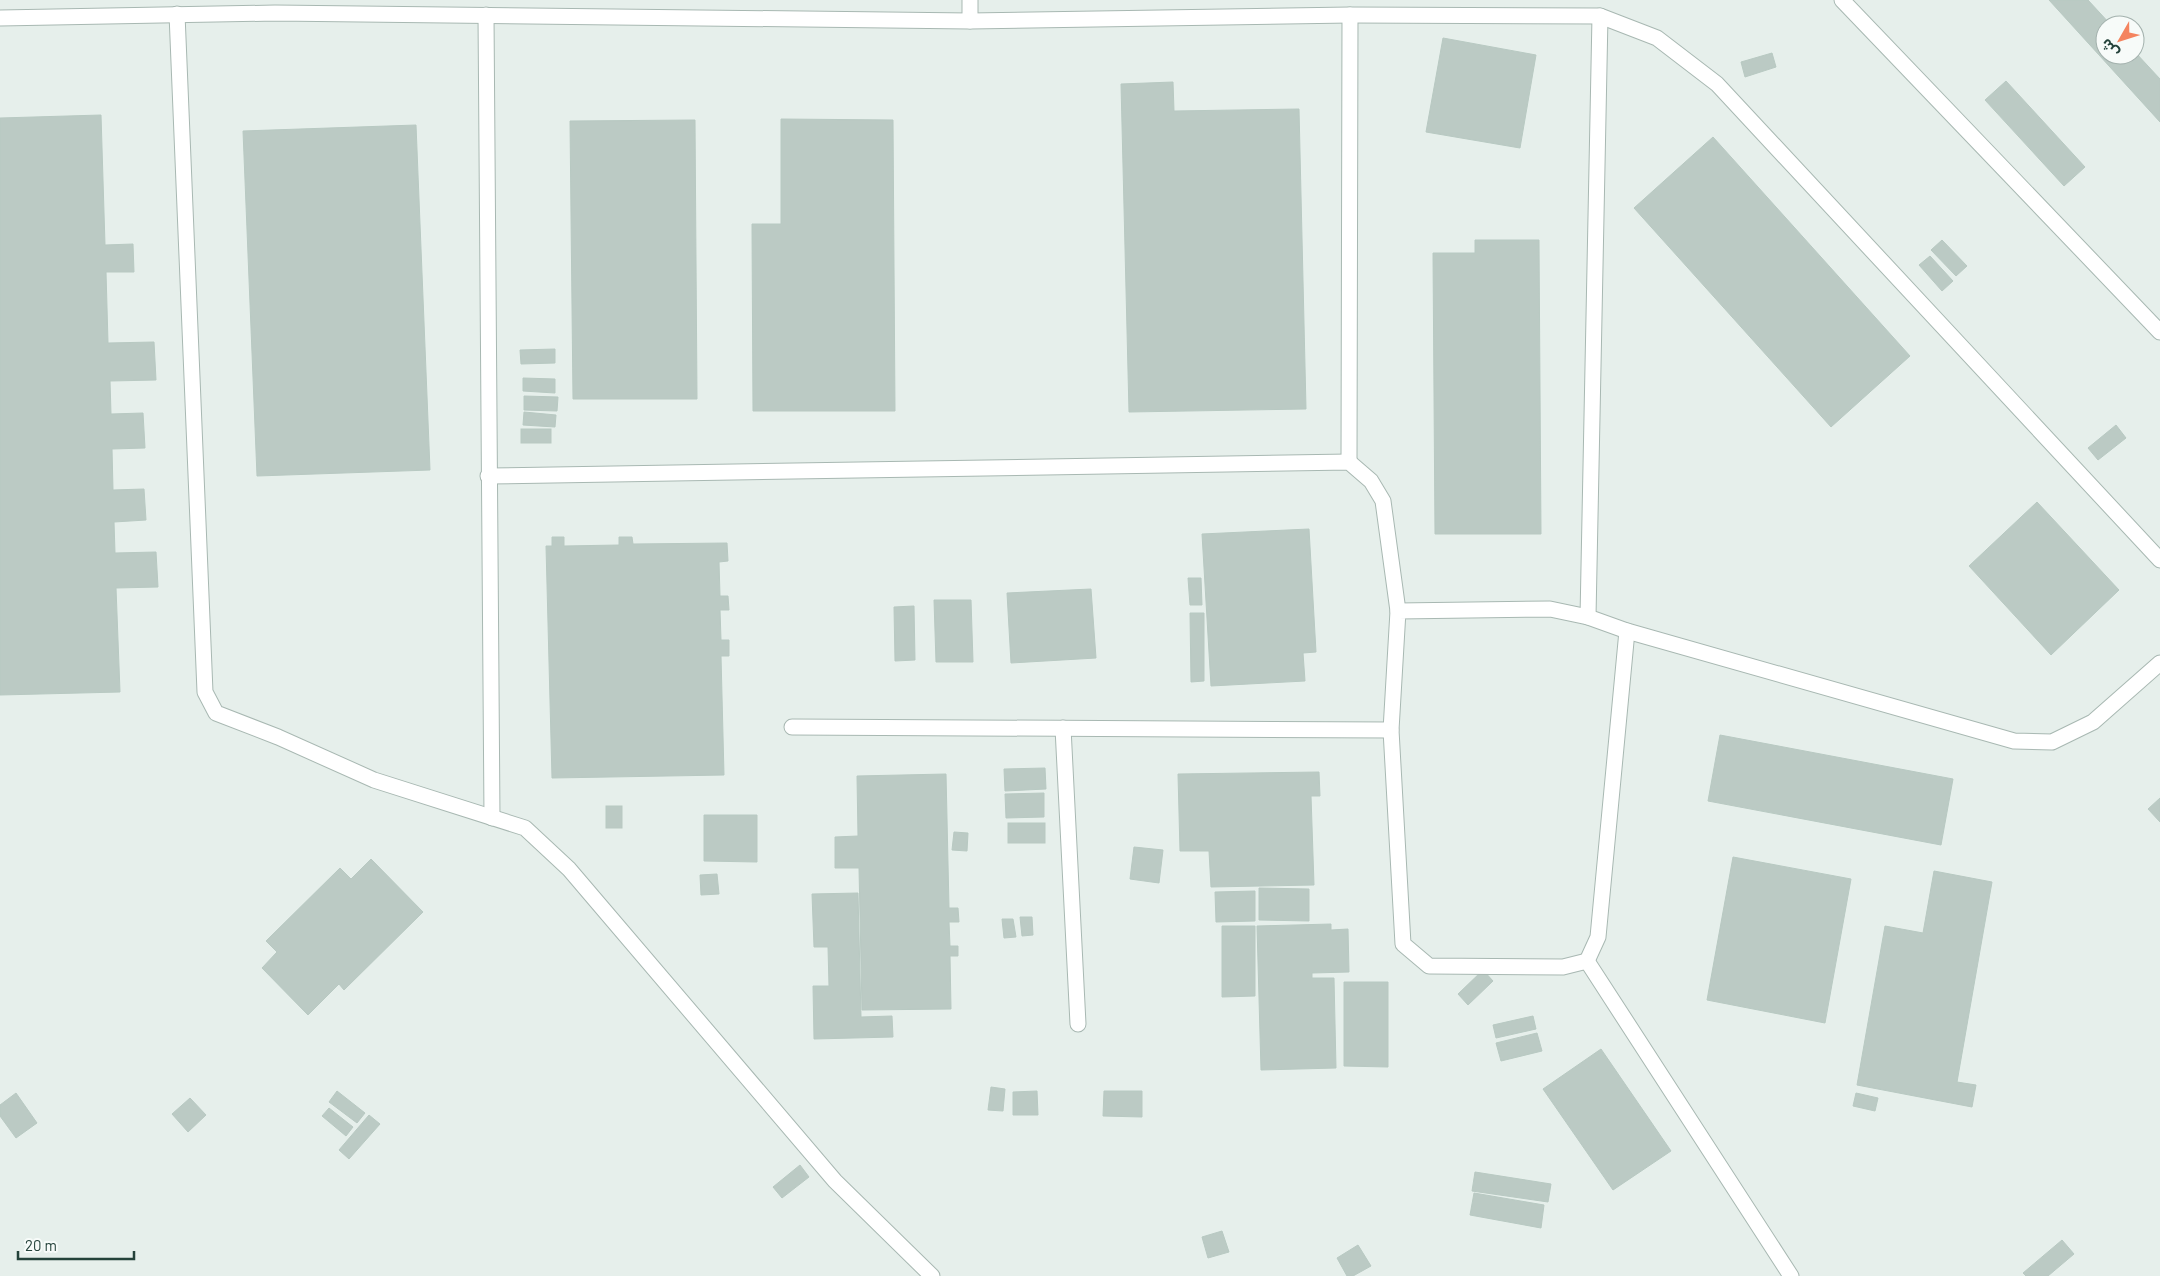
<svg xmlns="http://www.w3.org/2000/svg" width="2160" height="1276" font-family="Barlow,'Noto Sans Arabic',sans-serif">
  <rect width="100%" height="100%" fill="#e6efeb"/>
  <g fill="#bbcac4" stroke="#b8c9c2">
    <path d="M2049,0h39l23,25h-6v30h30v-3l25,27v43z"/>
    <path d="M1443,38l93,17 -16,93 -94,-16z"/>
    <path d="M1772,53l4,14 -31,10 -4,-15z"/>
    <path d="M2006,81l79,86 -21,19 -79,-86z"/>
    <path d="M1173,82l1,29 125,-2 7,300 -177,3 -8,-328z"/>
    <path d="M101,115l4,130 28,-1 1,28h-28l2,71 46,-1 2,38 -46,1 1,33 32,-1 2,35 -33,1 1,41 31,-1 2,31 -32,2 1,31 41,-1 2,35 -42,1 4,104 -120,3v-577z"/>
    <path d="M781,119l112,1 2,291h-142l-1,-187h29z"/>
    <path d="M695,120l2,279h-124l-3,-278z"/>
    <path d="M416,125l14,345 -173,6 -14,-345z"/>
    <path d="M1713,137l197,219 -79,71 -197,-219z"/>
    <path d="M1475,240h64l2,294h-106l-2,-281h42z"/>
    <path d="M1942,240l25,26 -11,10 -25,-26z"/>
    <path d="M1930,256l23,25 -11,10 -23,-26z"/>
    <path d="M555,349v14l-34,1 -1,-14z"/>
    <path d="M523,378l32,1v14l-32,-2z"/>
    <path d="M524,396l34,1 -1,14 -33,-1z"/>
    <path d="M524,412l32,3 -1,12 -32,-2z"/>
    <path d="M2116,425l10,13 -28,22 -10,-12z"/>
    <rect x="521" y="429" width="30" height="14"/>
    <path d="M2037,502l82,88 -68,65 -82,-89z"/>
    <path d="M1309,529l7,123 -13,1 2,28 -94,5 -9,-152z"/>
    <path d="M552,537h12v9l55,-1v-8h13l1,7 94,-1 1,18 -9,1 1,34h8l1,14h-9l1,30h8v16h-8l3,119 -172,3 -6,-232h6z"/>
    <path d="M1188,578h13l1,27h-12z"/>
    <path d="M1091,589l5,69 -85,5 -4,-70z"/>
    <path d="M934,600h37l2,62h-37z"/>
    <path d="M914,606l1,54 -20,1 -1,-54z"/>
    <path d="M1190,613h14v68l-13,1z"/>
    <path d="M1720,735l233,44 -12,66 -233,-44z"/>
    <path d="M1045,768l1,21 -41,2 -1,-22z"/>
    <path d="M1319,772l1,24h-9l3,89 -103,2 -2,-36h-29l-2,-77z"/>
    <path d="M946,774l3,134h9l1,14h-10l1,24h8v10h-8l1,53 -89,1 -3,-142h-24v-31l23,-1 -1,-60z"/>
    <path d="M1044,793v24l-38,1 -1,-24z"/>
    <path d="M2160,798v24l-12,-13z"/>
    <rect x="606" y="806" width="16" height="22"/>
    <path d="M704,815h53v47l-53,-1z"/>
    <rect x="1008" y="823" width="37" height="20"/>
    <path d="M954,832l14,1 -1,18 -15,-1z"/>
    <path d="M1134,847l29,3 -4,33 -29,-4z"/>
    <path d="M1733,857l118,22 -26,144 -118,-23z"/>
    <path d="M371,859l52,53 -79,78 -5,-6 -31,31 -46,-47 15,-16 -11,-11 74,-73 11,11z"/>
    <path d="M1934,871l58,11 -35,200 19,3 -4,22 -115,-22 28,-159 38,7z"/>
    <path d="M717,874l2,20 -18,1 -1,-20z"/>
    <path d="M1259,888l50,1v32l-50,-1z"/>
    <path d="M1255,891v30l-39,1 -1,-30z"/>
    <path d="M858,893l3,124 31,-1 1,21 -79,2 -1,-53h16l-1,-39h-14l-2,-53z"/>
    <path d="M1020,917h12l1,18 -11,1z"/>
    <path d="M1002,919h11l3,18 -12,1z"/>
    <path d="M1331,924v6l17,-1 1,43 -37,1v5h22l2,90 -75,2 -4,-144z"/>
    <path d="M1222,926h33v70l-33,1z"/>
    <path d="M1483,970l10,11 -25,24 -10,-11z"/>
    <path d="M1344,982h44v85l-44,-1z"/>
    <path d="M1533,1016l3,13 -40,9 -3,-13z"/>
    <path d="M1537,1033l5,18 -41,10 -5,-18z"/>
    <path d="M1601,1049l70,102 -58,39 -70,-101z"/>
    <path d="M991,1087l14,2 -2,22 -15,-1z"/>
    <path d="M337,1091l28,22 -8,10 -28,-21z"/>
    <path d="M1037,1091l1,24h-25v-23z"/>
    <path d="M1104,1091h38v26l-39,-1z"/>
    <path d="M16,1093l21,30 -21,15 -16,-22v-11z"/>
    <path d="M1856,1093l22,5 -3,13 -22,-5z"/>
    <path d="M190,1098l16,17 -18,17 -16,-18z"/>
    <path d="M329,1108l24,19 -7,9 -24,-20z"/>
    <path d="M369,1115l11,9 -31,35 -10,-9z"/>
    <path d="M800,1165l9,12 -27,21 -9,-11z"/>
    <path d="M1475,1172l76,12 -3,18 -76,-11z"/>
    <path d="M1474,1193l70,12 -3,23 -71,-13z"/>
    <path d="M1222,1231l7,21 -21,6 -6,-21z"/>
    <path d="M2062,1240l12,14 -26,22h-22l-3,-3z"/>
    <path d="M1358,1245l13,21 -18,10h-6l-10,-18z"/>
  </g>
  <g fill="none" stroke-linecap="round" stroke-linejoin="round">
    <g stroke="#a8b8b2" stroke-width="17">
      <g id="minor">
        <path d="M970,0v21"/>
        <path d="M1842,0l318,332"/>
        <path d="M177,14l28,678 11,21 62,24 96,43 151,48 44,41 266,312 97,95"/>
        <path d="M486,15l6,803"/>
        <path d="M0,18l275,-5 695,8 380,-6 250,1 57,22 60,46 443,476"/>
        <path d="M1349,462l1,-447"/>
        <path d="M488,476l861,-14 22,19 12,20 15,110"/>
        <path d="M1588,617l12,-601"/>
        <path d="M792,727l599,3"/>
        <path d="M1063,728l15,296"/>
        <path d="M1587,961l-24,6 -134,-1 -26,-22 -12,-214 7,-119 152,-2 38,8 39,14 387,110 38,1 41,-20 67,-59"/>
        <path d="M1587,961l204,315"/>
        <path d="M1587,961l11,-24 29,-306"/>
      </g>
    </g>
    <use href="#minor" stroke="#fff" stroke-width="15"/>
  </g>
  <g transform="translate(2120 40) rotate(231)"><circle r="24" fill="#f7fbf9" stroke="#a3b1ad"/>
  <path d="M0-4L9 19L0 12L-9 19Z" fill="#f4845f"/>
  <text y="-8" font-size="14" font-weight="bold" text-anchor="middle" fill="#24423a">ش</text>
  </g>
  <path d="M18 1251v8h116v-8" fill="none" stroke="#24423a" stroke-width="2.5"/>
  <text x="25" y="1251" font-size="15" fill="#24423a" stroke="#f7fbf9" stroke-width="4" paint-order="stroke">20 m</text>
</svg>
